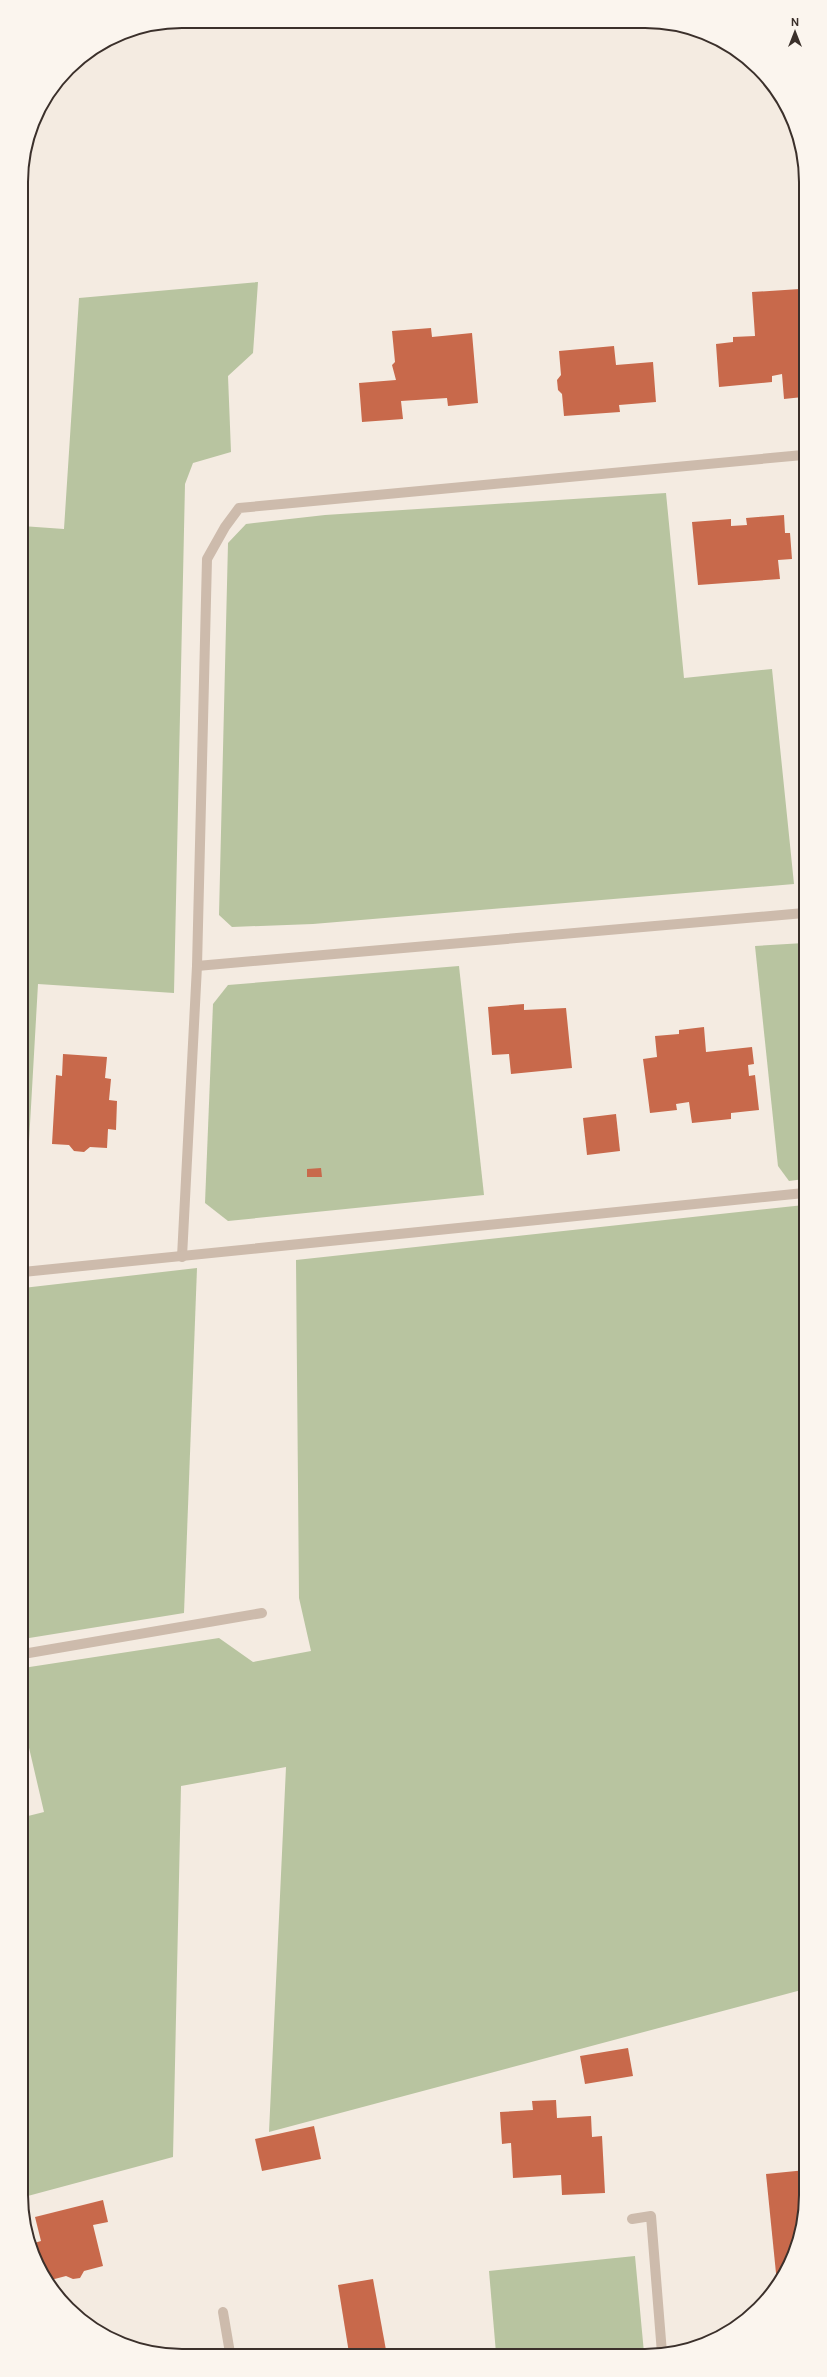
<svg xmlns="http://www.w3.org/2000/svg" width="827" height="2377" font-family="'DM Sans',sans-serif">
  <rect width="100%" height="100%" fill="#f4ebe1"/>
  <g fill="#b8c4a0">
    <path d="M258,282l-5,71 -25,23 3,76 -38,11 -8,21 -11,509 -136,-9 -15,263 -1,-721 42,3 15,-231z"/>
    <path d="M666,493l18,185 88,-9 22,215 -481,40 -81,3 -13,-12 9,-372 18,-19 79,-9z"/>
    <path d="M804,943v236l-15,2 -11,-15 -23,-220z"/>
    <path d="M459,966l25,229 -256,26 -23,-18 8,-199 15,-19z"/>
    <path d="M804,1205l1,784 -536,143 17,-365 -105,19 -8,371 -149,40v-380l20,-5 -21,-90v-54l196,-30 34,24 58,-11 -12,-53 -3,-338z"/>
    <path d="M197,1268l-13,345 -161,26v-351z"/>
    <path d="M635,2256l9,97h-148l-7,-82z"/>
  </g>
  <g fill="#c8694b">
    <path d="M800,289l3,47v61l-19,2 -2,-25 -10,2v6l-53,5 -3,-43 17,-2v-5l22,-1 -3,-44z"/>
    <path d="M431,328l1,9 40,-4 6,70 -30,3 -1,-8 -46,3 2,18 -41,3 -3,-39 37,-3 -4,-15 3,-3 -3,-31z"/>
    <path d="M614,346l2,19 37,-3 3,40 -37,3 1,7 -56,4 -2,-22 -4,-4 -1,-10 4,-5 -2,-24z"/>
    <path d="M22,350h6l-2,47h-4z"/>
    <path d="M784,515l1,18h5l2,26 -14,1 2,19 -82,6 -6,-63 39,-3v7l16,-1 -1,-7z"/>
    <path d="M524,1004v6l42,-2 6,60 -61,6 -2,-20 -17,1 -4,-48z"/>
    <path d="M704,1027l2,25 46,-5 2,17 -6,1 1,11 6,-1 4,35 -28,3v6l-39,4 -3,-21 -13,2 1,6 -27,3 -7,-54 14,-2 -2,-21 24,-2v-4z"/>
    <path d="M63,1054l44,3 -2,21 6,1 -2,21 8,1 -1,29 -8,-1 -1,19 -17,-1 -6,5 -10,-1 -5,-6 -17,-1 4,-69 6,1z"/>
    <path d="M616,1114l4,37 -33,4 -4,-37z"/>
    <path d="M321,1168l1,9h-15v-8z"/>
    <path d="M628,2048l5,28 -48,8 -5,-28z"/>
    <path d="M556,2100l1,18 34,-2 1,21 10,-1 3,57 -43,2 -1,-20 -48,3 -2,-35 -9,1 -2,-32 33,-2 -1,-9z"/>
    <path d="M314,2126l7,33 -59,12 -7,-32z"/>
    <path d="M806,2170v35l-12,51 -17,27 -11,-109z"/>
    <path d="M103,2200l5,22 -15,3 10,41 -19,5 -4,7 -7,1 -7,-3 -19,5 -16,-37 10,-3 -6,-24z"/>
    <path d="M373,2279l13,71 -37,3 -11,-68z"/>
  </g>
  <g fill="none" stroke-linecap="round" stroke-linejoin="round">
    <g stroke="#cdbbac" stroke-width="10">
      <path d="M197,966l607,-53"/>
      <path d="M182,1257l15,-291 10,-407 18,-32 14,-19 564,-53"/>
      <path d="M23,1272l781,-79"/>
      <path d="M23,1654l239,-41"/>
      <path d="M632,2219l19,-3 11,137"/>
      <path d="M223,2312l7,41"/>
    </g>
  </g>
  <path d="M0 0H827V2377H0ZM182 28H645A154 154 0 0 1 799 182V2195A154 154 0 0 1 645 2349H182A154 154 0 0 1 28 2195V182A154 154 0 0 1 182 28Z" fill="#fbf5ee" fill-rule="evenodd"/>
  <path fill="none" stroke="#3b302b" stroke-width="2" d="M182 28H645A154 154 0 0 1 799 182V2195A154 154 0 0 1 645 2349H182A154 154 0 0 1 28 2195V182A154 154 0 0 1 182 28Z"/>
  <g transform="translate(795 32)" stroke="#fbf5ee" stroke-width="3" paint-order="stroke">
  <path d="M0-3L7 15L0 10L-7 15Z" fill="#3b302b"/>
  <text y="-6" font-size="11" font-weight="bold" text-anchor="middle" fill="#3b302b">N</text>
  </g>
</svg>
